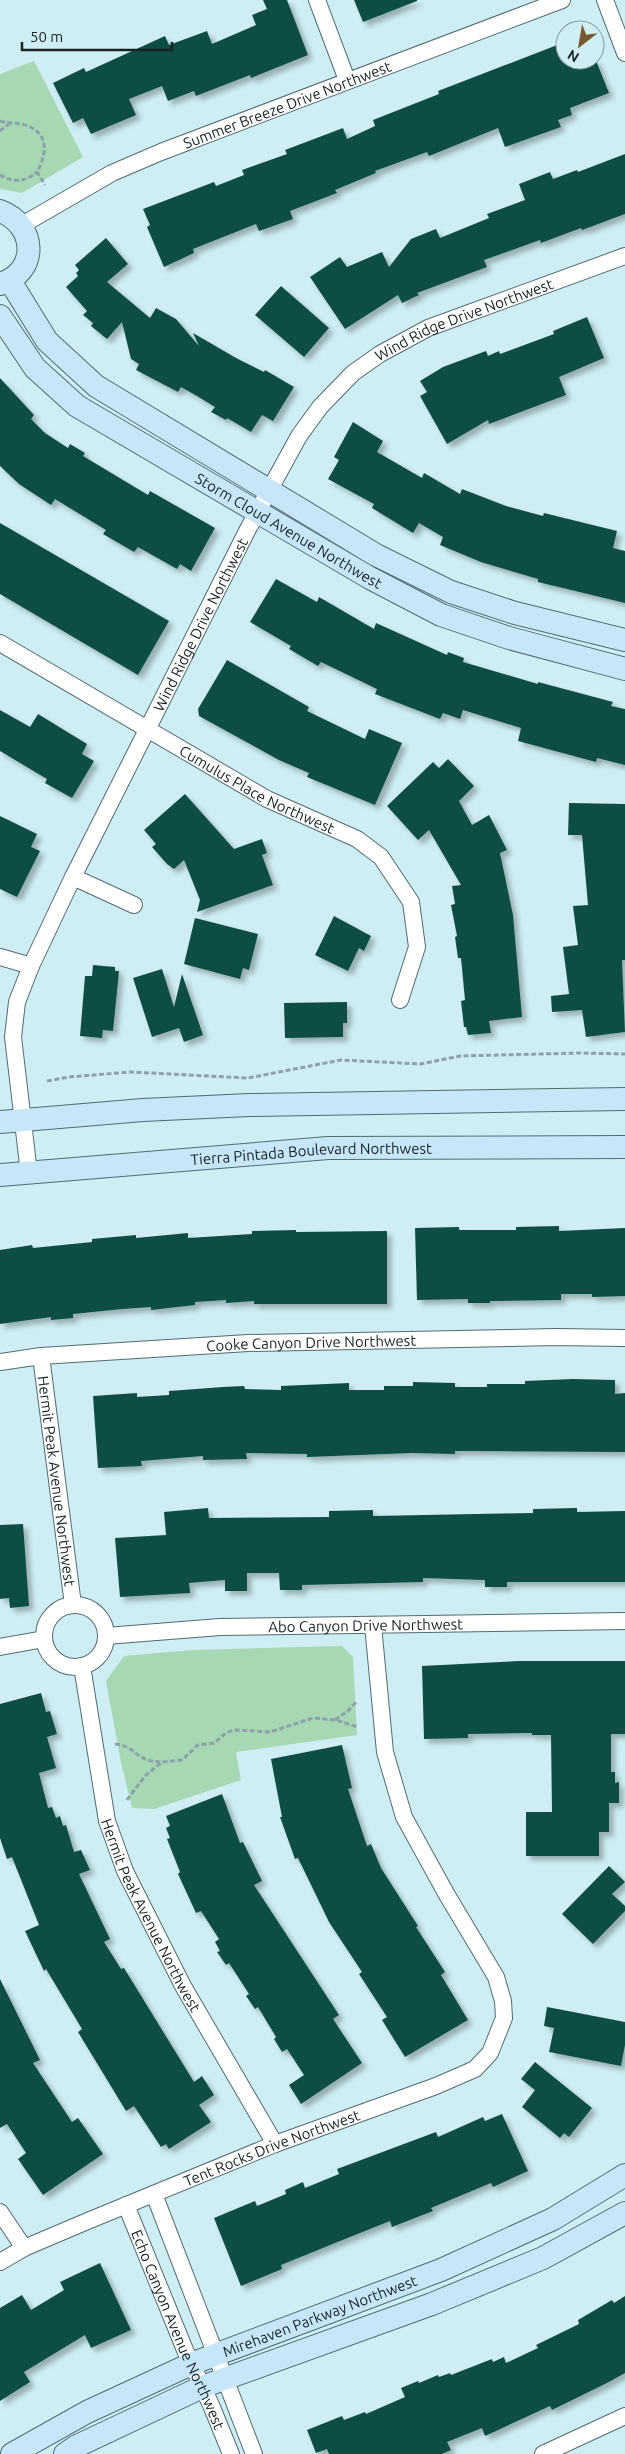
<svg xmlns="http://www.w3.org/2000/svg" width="625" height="2454" font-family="Ubuntu,sans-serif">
  <defs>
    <filter id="shadow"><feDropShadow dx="4.5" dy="4.5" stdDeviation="2.5" flood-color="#0004"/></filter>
  </defs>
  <rect width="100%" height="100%" fill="#ceeef4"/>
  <g fill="#a6d8b4">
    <path d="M34,61l49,96 -61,36 -22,-4v-115z"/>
    <path d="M342,1646l11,11 4,78 -121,17 5,28 -87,29 -22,-1 -11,-46 -15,-81 18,-25 69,-6z"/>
  </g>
  <g fill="#114e45" filter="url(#shadow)">
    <path d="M263,0h24l21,55 -57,23 -1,-3 -54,21 -2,-5 -26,10 -6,-15 -33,13 7,16 -45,19 -8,-16 -10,5 -20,-40 31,-15 2,4 79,-36 4,9 38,-14 5,13 44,-19 -4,-10 15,-6z"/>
    <path d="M354,0h63v1l-54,21z"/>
    <path d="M565,42v18h30v-2l14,35 -39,15 2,7 -14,5 3,7 -56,20 -7,-19 -69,28 -2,-4 -52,19 1,2 -41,17 2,3 -47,18 3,8 -34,12 -3,-7 -63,25 1,4 -30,14 -17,-40 3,-2 -7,-16 71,-27 2,4 28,-11 -2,-5 45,-16 -2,-4 58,-22 4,11 28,-13 -2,-6 66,-26 -1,-3z"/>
    <path d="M625,154v60l-43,16 -1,-2 -40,15 -1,-3 -56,20 3,7 -70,26 2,2 -17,8 -4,-8 -53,34 -35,-52 30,-20 7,10 35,-15 7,15 22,-28 25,-10 4,9 49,-20 -2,-4 38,-14 -6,-16 31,-12 3,7 24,-9 1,2z"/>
    <path d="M106,238l22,26 -21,18 43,36 6,-10 20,11 23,27 -6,-13 43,25 28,14 1,-2 29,17 -21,34 -11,-6 -11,17 -24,-14 -1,2 -15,-8 4,-5 -18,-11 -16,-9 -3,5 -42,-22 3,-6 -8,-5 -9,-37 -15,17 -16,-13 2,-3 -10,-8 4,-4 -21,-24 12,-11 -2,-3 3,-3 -4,-5z"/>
    <path d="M281,286l48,42 -25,29 -49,-42z"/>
    <path d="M587,317l17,41 -45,19 7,18 -77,29 -1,-4 -41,24 -27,-48 7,-4 -7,-11 23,-14 43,-16 2,5 11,-5 1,3 54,-20 -1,-3z"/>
    <path d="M0,378l34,37 -3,4 14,14 23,15 2,-4 15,9 -2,3 65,39 2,-4 65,37 -24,43 -11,-7 -3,5 -39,-22 -4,5 -31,-18 3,-4 -51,-31 -4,6 -32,-21 -19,-18z"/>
    <path d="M353,422l30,19 -6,11 45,26 2,-5 36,21 2,-5 44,17 37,10 1,-3 73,18 -4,17 12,3v52l-87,-21v-3l-57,-17 -41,-17 3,-8 -24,-14 -6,10 -41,-25 2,-4 -46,-25 11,-19 -5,-3z"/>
    <path d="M0,523l169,98 -31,54 -138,-81z"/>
    <path d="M276,579l41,23 2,-5 55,32 2,-6 71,32 1,-3 16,6 -1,4 75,22v-2l75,20 -2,4 14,3v56l-28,-7 -1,4 -78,-21 3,-13 -58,-18 -3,9 -17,-6 -3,6 -65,-25 2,-5 -56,-27 -3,4 -29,-17 2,-3 -41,-24z"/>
    <path d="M227,660l82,47 -2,4 58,28 4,-10 33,14 -27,62 -68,-28 2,-4 -30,-13 -80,-44 -1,-7z"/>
    <path d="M0,710l30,17 8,-13 49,30 -5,10 12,7 -22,37 -27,-15 2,-4 -47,-28z"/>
    <path d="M448,759l26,27 -15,15 13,24 17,-10 18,35 -7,3 13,62 9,102 -33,4 2,12 -23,2 -2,-8h-2l-3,-26 4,-1 -4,-42h-3l-3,-21 2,-1 -6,-31 4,-1 -3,-18 9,-1 -32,-55 -11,10 -31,-34 46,-44 6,6z"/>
    <path d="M185,794l49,55 28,-10 5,14 -5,2 11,30 -76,27 3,-12 -16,-40 -10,9 -7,-5 -15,-17 4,-3 -12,-14z"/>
    <path d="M569,803l56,1v156h-3l3,72 -39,5 -4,-27 -30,2 -1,-16 18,-2 -6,-47 15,-2 -5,-39 15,-1 -6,-70h-14z"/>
    <path d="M0,816l37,18 -6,13 9,4 -23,46 -17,-8z"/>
    <path d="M334,916l37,20 -7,15 -5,-3 -11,23 -33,-16z"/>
    <path d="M195,918l63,16 -9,36 -6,-2 -3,11 -56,-15z"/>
    <path d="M93,965l22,2v4h4l-6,60 -10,-1 -1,8 -22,-2 5,-60h7z"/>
    <path d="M162,969l12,38 8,-33 21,61 -19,7 -5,-14 -27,9 -19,-59z"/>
    <path d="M347,1002v21h-4v14l-58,1 -1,-35z"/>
    <path d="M559,1226v5l66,-3v68l-33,1v-3h-31v6l-71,1v2h-22v-4l-51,1 -2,-72 44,-1v3h57v-3z"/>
    <path d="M296,1230v2l91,-1v73h-133v-3l-28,2v-3l-31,2v3l-44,5v-3l-29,2 -49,5v4l-22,2v-3l-51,7v-74l32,-5 1,3 59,-6v-3l44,-4v3l52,-5v5l64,-4v-3z"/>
    <path d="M573,1379l42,1v14l10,-1v59l-170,-1v3l-43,-1 -105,4v-3l-61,-1 1,6 -44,1v-4l-62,5 1,5 -44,2 -5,-72 44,-3v4l32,-2v-4l54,-4 21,-1 1,3 36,1v-4l68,-3v7h35v-4h29v-4l42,1v4h32v-3h38v-3z"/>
    <path d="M208,1508l1,10 120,-1v-6l44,-1v6l160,-3v-4l44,-1v4l48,-1v71h-118v5h-22v-7l-62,-2v4l-121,3v5h-22l-1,-17h-32v18h-22v-11l-36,3 1,10 -70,4 -5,-59 51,-3 -2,-23z"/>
    <path d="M23,1524l6,82 -19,2 -1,-10 -9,1v-74z"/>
    <path d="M519,1661h106v73h-14v38h4v11l4,-1v21h-10v29h-10v24h-73v-44h26l-1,-77h-19v-2l-64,1v4l-44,1 -2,-73z"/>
    <path d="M41,1693l5,19 4,-1 7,23 -10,3 9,31 -17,5 9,35 4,-1 4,11 4,-2 3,10 3,-1 8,27 7,-2 9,20 -11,4 31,65 -6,3 17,27 3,-1 70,114 8,-6 12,19 -15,10 12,17 -42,27 -3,-5 -5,3 -27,-41 -8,5 -48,-79 4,-3 -36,-60 -2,2 -19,-40 14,-6 -27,-68 -5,2 -7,-21v-134z"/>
    <path d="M342,1745l10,43 -4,1 19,57 4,-2 10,24 37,58 -2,1 29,45 -4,3 27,45 -63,37 -23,-37 5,-3 -28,-43 3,-2 -33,-50 -31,-64 -3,1 -15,-42h2l-11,-58z"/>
    <path d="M222,1794l18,49 3,-1 19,39 -8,4 85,130 -6,4 29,44 -61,41 -12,-19 15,-10 -17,-26 -5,3 -8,-13 2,-2 -18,-30 -3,2 -9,-13 3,-2 -20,-31 -3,2 -9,-13 3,-1 -5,-9 4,-3 -18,-28 -5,2 -18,-39 2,-2 -13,-33 3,-1 -4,-10 4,-2 -4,-10z"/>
    <path d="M609,1866l16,16 -13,12 13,12v5l-32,33 -31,-30z"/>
    <path d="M0,1979l40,81 -7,3 39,59 6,-4 25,36 -60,41 -25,-36 8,-6 -19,-29 -7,4z"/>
    <path d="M547,2007l78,15v23l-4,21 -72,-14 5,-24 -10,-2z"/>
    <path d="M535,2062l57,46 -23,29 -5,-4 -4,5 -38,-31 13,-17 -14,-11z"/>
    <path d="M502,2114l26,57 -35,16 -2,-4 -60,25 2,3 -41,16 -2,-6 -45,18 -64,26 1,4 -41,17 -27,-68 41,-17 2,5 29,-12 -1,-4 18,-8 2,6 34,-14 -2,-5 99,-37 2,5 45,-20 2,4z"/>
    <path d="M100,2263l31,67 -40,18 -6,-13 -61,37 6,10 -30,19v-93l22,-13 9,15 33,-20 -4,-8z"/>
    <path d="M625,2296v77l-18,10 -55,27 -2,-4 -65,30 -3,-8 -35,14 4,8 -9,4h-113l-2,-5 -11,4 -9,-23 35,-14 2,4 21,-8 1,2 39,-17 -4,-9 17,-7 1,2 19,-8 1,2 11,-4 1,2 41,-16 1,3 11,-5 2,6 32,-15 -2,-3 43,-21 -1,-4 34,-20 2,3z"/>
  </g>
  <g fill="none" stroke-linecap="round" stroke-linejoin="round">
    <g stroke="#506c72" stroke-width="18">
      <g id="street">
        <path d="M317,0l30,80"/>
        <path d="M605,0l20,53"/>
        <path id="s1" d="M22,225l90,-52 49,-21 401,-152"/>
        <path id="s2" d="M0,643l267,156 90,40 24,18 30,45 6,45 -17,53"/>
        <path d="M73,877l61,28"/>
        <path d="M0,957l31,9"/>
        <path id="s3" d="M29,1173l-16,-136 4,-35 14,-36 42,-89 175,-348 51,-93 21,-29 33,-34 27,-19 48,-26 197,-72"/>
        <path id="s4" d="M41,1356l32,249"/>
        <path id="s5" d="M0,1362l41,-6 207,-13 309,-6 68,1"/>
        <circle cx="75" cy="1636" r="31"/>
        <path id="s6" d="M106,1636l114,-9 405,-6"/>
        <path d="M0,1647l44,-8"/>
        <path id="s7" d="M82,1666l25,155 18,50 58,115 92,158"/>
        <path d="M154,2194l100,260"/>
        <path id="s8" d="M126,2205l59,145 26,55 20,49"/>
        <path d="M0,2212l24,36"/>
        <path id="s9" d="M0,2262l24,-14 66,-28 185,-76 161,-58 39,-17 15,-16 14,-35 -1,-17 -7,-24 -49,-82 -43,-78 -19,-65 -12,-127"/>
        <path d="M543,2454l82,-38"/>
      </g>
    </g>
    <g stroke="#506c72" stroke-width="24">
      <g id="secondary">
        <path d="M0,211c37,14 39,61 0,73"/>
        <path d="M10,281l37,60 49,45 280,169 75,37 64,21 110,27"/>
        <path id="s10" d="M0,316l35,52 42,38 293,172 71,37 68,23 116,31"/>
        <path d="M0,1122l143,-12 106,-5 376,-6"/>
        <path id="s11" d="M0,1175l328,-27 297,-1"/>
        <path id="s12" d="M12,2454l75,-42 104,-48 250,-94 112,-51 72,-44"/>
        <path d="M65,2454l12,-8 125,-59 230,-83 111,-46 82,-45"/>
      </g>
    </g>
    <g stroke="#8ba3a8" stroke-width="3" stroke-dasharray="5 2.5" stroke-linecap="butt">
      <path d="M0,121c9,3 19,1 28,5 21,8 19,29 9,46l8,13"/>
      <path d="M0,131l9,-7"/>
      <path d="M0,175c13,8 25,7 37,-3"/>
      <path d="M47,1081l22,-4 61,-5 118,6 93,-18 80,4 39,-8 120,-3 45,1"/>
      <path d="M335,1720l14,-10 8,-9"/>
      <path d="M115,1744c22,2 19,18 48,18"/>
      <path d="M127,1800l18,-24 12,-10 6,-4 19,-2 16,-15 16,-2 13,-11 9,-2 34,2 43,-14 23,2 22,7"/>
    </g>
    <use href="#street" stroke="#fff" stroke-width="16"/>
    <use href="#secondary" stroke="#c7e6f8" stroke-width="22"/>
  </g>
  <g text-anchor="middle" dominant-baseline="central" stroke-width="5" stroke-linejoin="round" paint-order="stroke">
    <g font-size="15" fill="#162224" stroke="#ceeef4">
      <text stroke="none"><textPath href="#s1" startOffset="292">Summer Breeze Drive Northwest</textPath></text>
      <text stroke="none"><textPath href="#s3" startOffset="1012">Wind Ridge Drive Northwest</textPath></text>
      <text stroke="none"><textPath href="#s10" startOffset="365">Storm Cloud Avenue Northwest</textPath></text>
      <text stroke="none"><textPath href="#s3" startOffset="592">Wind Ridge Drive Northwest</textPath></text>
      <text stroke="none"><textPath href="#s2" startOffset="296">Cumulus Place Northwest</textPath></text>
      <text stroke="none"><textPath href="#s11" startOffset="312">Tierra Pintada Boulevard Northwest</textPath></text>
      <text stroke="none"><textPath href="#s5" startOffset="312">Cooke Canyon Drive Northwest</textPath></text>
      <text stroke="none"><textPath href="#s4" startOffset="126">Hermit Peak Avenue Northwest</textPath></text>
      <text stroke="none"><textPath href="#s6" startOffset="260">Abo Canyon Drive Northwest</textPath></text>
      <text stroke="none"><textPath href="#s7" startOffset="261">Hermit Peak Avenue Northwest</textPath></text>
      <text stroke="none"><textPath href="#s9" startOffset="295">Tent Rocks Drive Northwest</textPath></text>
      <text stroke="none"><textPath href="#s12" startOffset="338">Mirehaven Parkway Northwest</textPath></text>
      <text stroke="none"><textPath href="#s8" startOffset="135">Echo Canyon Avenue Northwest</textPath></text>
    </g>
  </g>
  <g transform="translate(580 45) rotate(211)"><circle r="24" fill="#ceeef4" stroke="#849ca1"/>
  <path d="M0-4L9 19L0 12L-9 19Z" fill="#79572f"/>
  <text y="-8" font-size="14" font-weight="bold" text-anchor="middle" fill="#162224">N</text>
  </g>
  <path d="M22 42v8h150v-8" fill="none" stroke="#162224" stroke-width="2.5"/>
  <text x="30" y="42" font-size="15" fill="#162224" stroke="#ceeef4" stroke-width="4" paint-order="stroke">50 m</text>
</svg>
